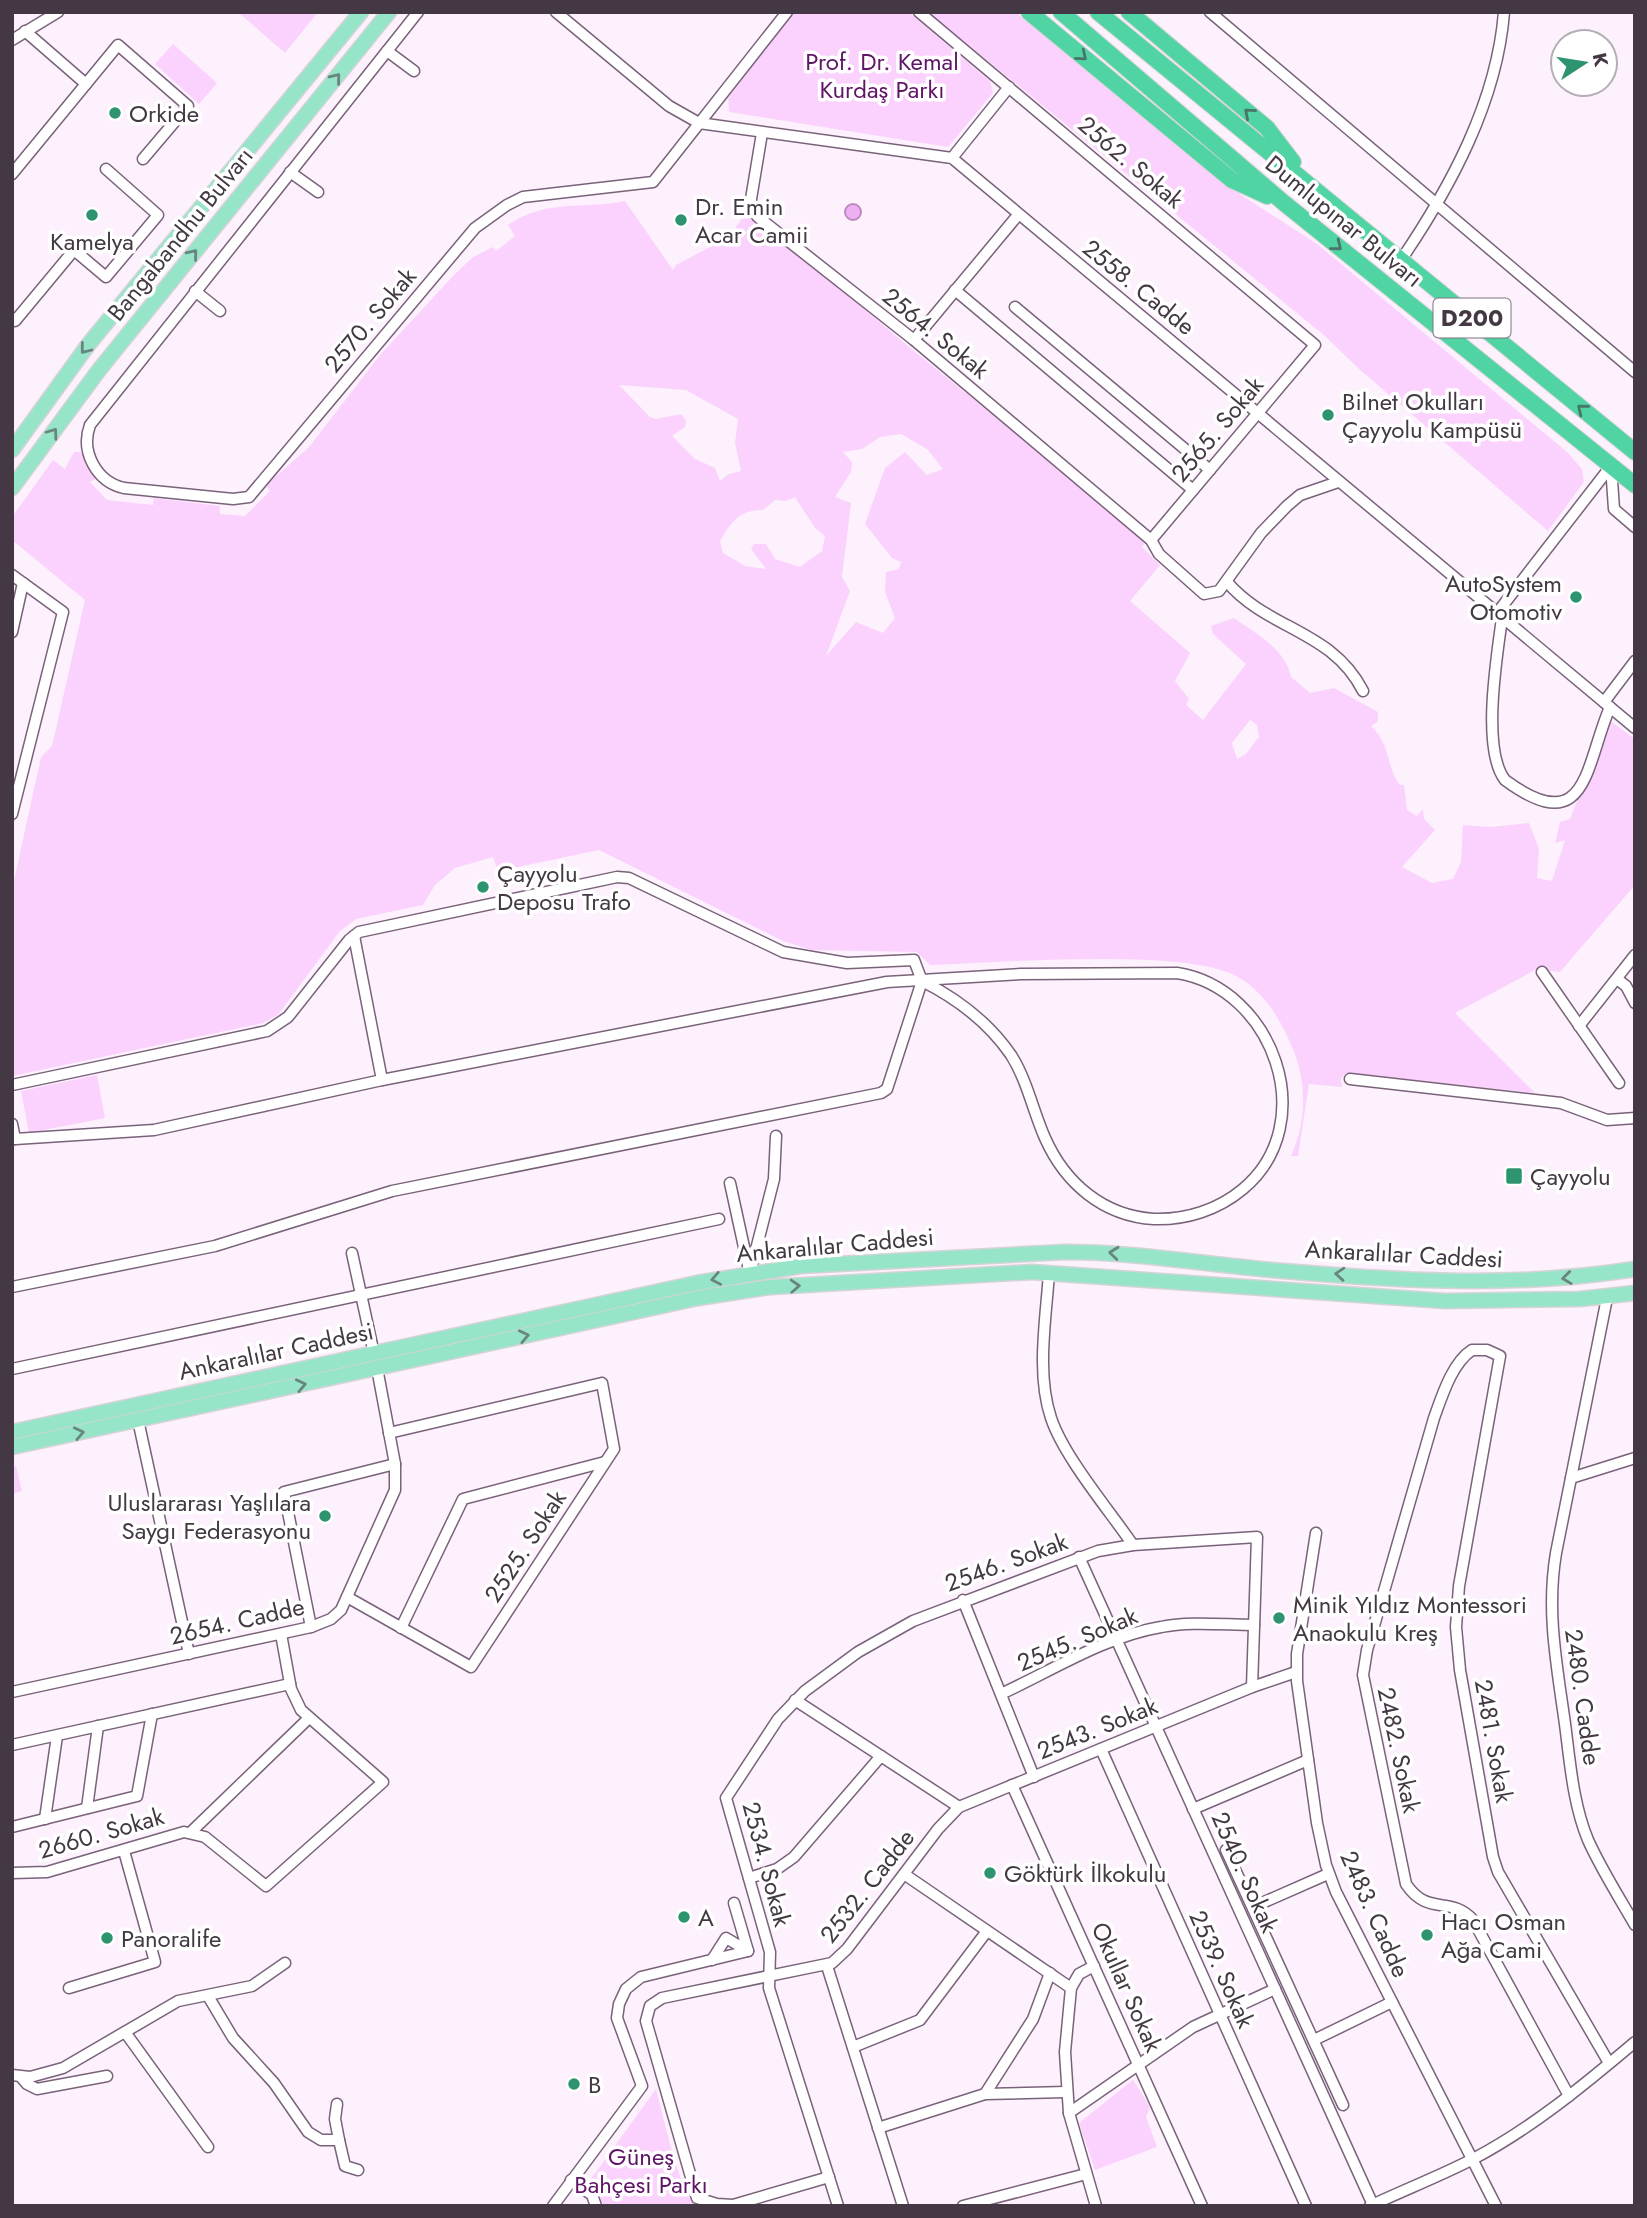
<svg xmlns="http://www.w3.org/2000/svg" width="1647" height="2218" font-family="Jost,sans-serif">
  <rect width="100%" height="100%" fill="#fcf1fc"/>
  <g fill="#fbd2fd" fill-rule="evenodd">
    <path d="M238,12h80l-33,41z"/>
    <path d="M794,12h115l81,69 3,12 -45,54 -219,-35 -1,-14z"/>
    <path d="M928,12h88l216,177 85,55 250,208 15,17 2,13 -36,49 -189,-162 -34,-33z"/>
    <path d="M173,44l44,39 -18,21 -44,-40z"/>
    <path d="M625,201l48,69 3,-5 53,-28 19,-27 155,132 244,198 -5,7 18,18 -30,36 60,52 -15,28 14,18 -3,6 17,15 43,-56 -33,-30 -2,-8 23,-8c21,15 52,31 57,59l19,16 24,-5 44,24v9l-7,5c20,18 15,41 29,59h4l3,25 10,6 6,-7 1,10 11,11 -33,37 30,16 21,-4 8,-17 2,-37 28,2 38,-4 10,26 -2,29 15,3 13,-41 -10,3 5,-21 10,-3 39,-99 26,19v146l-75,87 -23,-3 -82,44 80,80 -189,-20 -5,6 1,8 -33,-3 -11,72h-7c16,-34 16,-75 1,-109 -11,-27 -28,-55 -54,-70 -50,-30 -242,-14 -308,-12l-13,-13 -105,-2 -29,-9 -184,-91 -101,21 -5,-14 -38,11 -20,17 -12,20 -67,14 -16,12 -62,84 -15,8 -251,53v-186l29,-133 11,-11 33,-146 -73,-60v-23l41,-57 12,9 9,-17h7l15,27 -6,3 17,18 46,5 1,-7 66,8v8l25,2 25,-25 -4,-6 43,-38 71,-92 74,-80 19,-18 20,-10 3,4 19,-15 -7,-11c40,-27 74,-15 117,-24zM619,385l67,5 52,29 -3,24 6,28 -12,3 -9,7 -5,-13 -20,-9 -23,-23 13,-9 1,-6 -5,-7 -25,5 -6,-2zM901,434l26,15 16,20 -16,6 -22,-23 -20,16 -20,56 27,34 9,4 -2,7 -13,3 -1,20 10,26 -12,15 -27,-11 -30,34 24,-65 -8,-14 9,-74 -16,-6 16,-25 1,-10 -9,-10 19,-3 18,-12zM795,497l20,31 10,8 -3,15 -22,16 -25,-8 -9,-15h-12l-3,5 15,20 -21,-3 -22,-13 -3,-11c9,-19 21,-33 43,-32l12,-10 11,1zM1250,720l7,5 2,12 -13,17 -9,5 -5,-16z"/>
    <path d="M97,1075l8,43 -76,15 -8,-42z"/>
    <path d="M16,1466l6,25 -10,3v-27z"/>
    <path d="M1133,2080l17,27 -4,10 11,30 -62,23 -16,-47z"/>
    <path d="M656,2089c7,25 23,102 40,117h-91l-17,-23z"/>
  </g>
  <circle fill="#efaff3" stroke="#bb8bbe" stroke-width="2" cx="853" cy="212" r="8"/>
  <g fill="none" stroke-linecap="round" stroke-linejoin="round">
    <g stroke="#79627a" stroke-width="13">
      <g id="minor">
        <path d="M418,12l-328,413c-10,27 7,57 34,63l109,11 16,-2 226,-269 32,-23 16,-8 130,-15 134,-170"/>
        <path d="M556,12l113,94 30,17 253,35 683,570"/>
        <path d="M919,12l396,333 -164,195"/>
        <path d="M1210,12l425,360"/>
        <path d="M25,31l61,53"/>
        <path d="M12,40l46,-28"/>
        <path d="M387,51l27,20"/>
        <path d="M762,133l-11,66 1,10 6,8 156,123 237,200 8,14 45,40 15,-3 42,-58 26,-27 13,-11 38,-13"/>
        <path d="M952,158l57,-71"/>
        <path d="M290,172l28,20"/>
        <path d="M12,174l106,-129 70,61 -45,53"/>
        <path d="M1401,260c49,-72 96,-158 103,-248"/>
        <path d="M955,290l238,200"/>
        <path d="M195,291l25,20"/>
        <path d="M1015,307l195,163"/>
        <path d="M12,318l3,3 59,-71 32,27 52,-62 -52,-46"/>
        <path d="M914,340l104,-125"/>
        <path d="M1611,466l3,43 21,18"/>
        <path d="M12,575l51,37 -51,202"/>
        <path d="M1227,582c41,48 105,48 136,109"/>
        <path d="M1497,613l114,-147"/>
        <path d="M1502,618c-5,38 -21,131 3,162 83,61 80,-15 105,-73"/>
        <path d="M12,632l11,-49"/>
        <path d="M1604,702l31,-41"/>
        <path d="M1542,972l77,111"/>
        <path d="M1617,979l9,7 9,17"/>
        <path d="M1579,1026l56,-71"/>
        <path d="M1350,1079l211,24 46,17 28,-2"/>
        <path d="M382,1080l505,-98 134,-8 156,-1c96,15 145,150 66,216 -25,21 -57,31 -89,30 -51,-3 -89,-36 -109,-81 -12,-27 -18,-58 -34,-83 -22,-32 -55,-57 -89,-74"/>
        <path d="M12,1085l255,-54 21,-14 61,-77 10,-8 258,-55 12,1 154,74 64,11 67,-3 8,21 -35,108 -6,4 -489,98 -177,55 -203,41"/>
        <path d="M12,1124l3,15h-3"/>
        <path d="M15,1139l139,-9 228,-50 -28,-144"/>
        <path d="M730,1183l19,87"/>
        <path d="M352,1253l22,101"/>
        <path d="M750,1273l24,-94 2,-43"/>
        <path d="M1049,1273c-3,46 -13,100 2,145 13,39 58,92 82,127"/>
        <path d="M1607,1298l-51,255c-10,59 1,113 9,171 5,38 8,80 23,116 13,29 31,57 47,85"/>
        <path d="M12,1369l707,-150"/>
        <path d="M138,1420l51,234"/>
        <path d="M1571,1478l64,-20"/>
        <path d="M1316,1533l-19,121v27l20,142 9,42 10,27 160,314"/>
        <path d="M1079,1557l294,648"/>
        <path d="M347,1597l124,70 143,-218 -12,-66 -213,50"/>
        <path d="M963,1600l71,177"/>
        <path d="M311,1627l-27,-135 111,-28"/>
        <path d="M401,1628l62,-129 142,-37"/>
        <path d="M12,1692l299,-65 20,-8 10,-9 54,-120v-26l-18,-96"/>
        <path d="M1001,1694c50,-23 105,-58 160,-67 30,-6 63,-2 93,-2"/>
        <path d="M795,1700l164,107"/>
        <path d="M12,1745l278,-61"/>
        <path d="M1101,1749l205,457"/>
        <path d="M1012,1785l190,421"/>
        <path d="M87,1808l11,-82"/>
        <path d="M1193,1809l115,-49"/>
        <path d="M45,1819l12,-83"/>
        <path d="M12,1827l125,-31 15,-82"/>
        <path d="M191,1832l117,-113"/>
        <path d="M1226,1850l117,255"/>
        <path d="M12,1873l35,-1 137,-40 21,5 61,49 117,-104 -82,-72 -10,-21 -10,-55"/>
        <path d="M904,1874l167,114"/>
        <path d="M749,1878l28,-9 17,-12 87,-101"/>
        <path d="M1253,1907l75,-33"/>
        <path d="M712,1960l14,-22 22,13 -14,-48"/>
        <path d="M827,1966l76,240"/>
        <path d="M1094,1966l-15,8 -8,14 -6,64 4,61 27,93"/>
        <path d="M69,1988l86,-26 -31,-111"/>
        <path d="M208,1996l25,42 41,45 34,49 13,8h18l6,26 13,4"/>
        <path d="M125,2032l83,115"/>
        <path d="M1314,2040l78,-38"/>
        <path d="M853,2047l67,-27 67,-89"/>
        <path d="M12,2075l18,2 33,-9 115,-67 74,-15 33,-23"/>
        <path d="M21,2077l6,7 10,5 70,-13"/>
        <path d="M985,2094l48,-75 17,-46"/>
        <path d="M1569,2096l-96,-176c-22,-25 -45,-3 -67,-36l-43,-209 4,-25 67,-232c8,-22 18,-55 38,-68h15l13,6 -41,230 -3,41 4,43 33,187 5,15 111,191"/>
        <path d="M337,2104l-2,15 4,21"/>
        <path d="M1069,2113l124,-86 82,-38"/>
        <path d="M878,2128l107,-34 81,-2"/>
        <path d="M829,2177l-96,28 -16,-1 -20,-6 -51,-177 4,-15 12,-8 170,-35 15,-14 91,-120 21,-22 293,-120 44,-15"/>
        <path d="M571,2180l21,15 4,11"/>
        <path d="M553,2206l89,-120 -25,-68 2,-14 7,-15 15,-12 107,-26"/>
        <path d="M838,2206l-69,-218 1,-36 -44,-154 52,-79 27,-28 53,-39 55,-31 185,-70 35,-6 124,-8 -5,150"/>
        <path d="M963,2206l123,-32"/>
        <path d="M1370,2206c34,-16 70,-30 103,-47 59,-31 111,-74 162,-117"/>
      </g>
    </g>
    <g stroke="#d6d3d6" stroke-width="17">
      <g id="major">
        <path d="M12,450l76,-105 273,-333"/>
        <path d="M12,488l87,-118 290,-358"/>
        <path d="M12,1432l685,-149 104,-17 264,-14c73,0 145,13 218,19 118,10 234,17 352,-2"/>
        <path d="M12,1447l686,-149 72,-11 262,-15 413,29 135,-2 55,-6"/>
      </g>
    </g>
    <g stroke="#d6d3d6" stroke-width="18">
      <g id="highway">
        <path d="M1029,12l203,168 35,16"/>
        <path d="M1061,12l223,191 351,282"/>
        <path d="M1098,12l537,440"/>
        <path d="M1129,12l138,116 26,34"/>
      </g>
    </g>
    <use href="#minor" stroke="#fff" stroke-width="10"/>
    <use href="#major" stroke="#96e5c8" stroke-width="14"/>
    <use href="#highway" stroke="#50d4a4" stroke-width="16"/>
  </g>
  <defs><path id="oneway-chevron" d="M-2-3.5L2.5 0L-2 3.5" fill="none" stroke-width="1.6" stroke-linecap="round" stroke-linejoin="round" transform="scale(1.75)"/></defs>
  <g stroke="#48766a">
    <use href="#oneway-chevron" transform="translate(1082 56) rotate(40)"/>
    <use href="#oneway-chevron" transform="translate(1249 113) rotate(-139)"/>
    <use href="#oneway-chevron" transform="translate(1337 246) rotate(39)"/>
    <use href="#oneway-chevron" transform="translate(1582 409) rotate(-141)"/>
  </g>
  <g stroke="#68867f">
    <use href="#oneway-chevron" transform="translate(336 78) rotate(-51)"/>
    <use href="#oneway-chevron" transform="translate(193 254) rotate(-51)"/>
    <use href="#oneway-chevron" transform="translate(85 349) rotate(128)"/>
    <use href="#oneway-chevron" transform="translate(53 433) rotate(-54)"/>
    <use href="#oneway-chevron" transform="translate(1114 1253) rotate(-174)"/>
    <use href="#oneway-chevron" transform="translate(1340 1274) rotate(-176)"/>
    <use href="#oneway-chevron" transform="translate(1567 1278) rotate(173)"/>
    <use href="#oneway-chevron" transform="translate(716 1279) rotate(169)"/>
    <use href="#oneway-chevron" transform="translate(795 1286) rotate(-3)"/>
    <use href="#oneway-chevron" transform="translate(524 1336) rotate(-12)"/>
    <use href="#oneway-chevron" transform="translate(301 1385) rotate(-12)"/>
    <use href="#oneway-chevron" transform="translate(79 1433) rotate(-12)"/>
  </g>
  <g fill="#2e936f" stroke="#fff" stroke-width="2.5">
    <circle cx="115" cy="113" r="7"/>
    <circle cx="92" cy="215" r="7"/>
    <circle cx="681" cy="220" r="7"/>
    <circle cx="1328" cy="415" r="7"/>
    <circle cx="1576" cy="597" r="7"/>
    <circle cx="483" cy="887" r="7"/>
    <rect x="1505" y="1167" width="18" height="18" rx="3.5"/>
    <circle cx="325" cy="1516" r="7"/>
    <circle cx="1279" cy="1618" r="7"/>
    <circle cx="990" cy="1873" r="7"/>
    <circle cx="684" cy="1917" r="7"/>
    <circle cx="1427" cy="1935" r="7"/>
    <circle cx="107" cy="1938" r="7"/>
    <circle cx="574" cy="2084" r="7"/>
  </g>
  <g text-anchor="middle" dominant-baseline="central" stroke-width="7" stroke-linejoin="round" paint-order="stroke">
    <rect fill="#fff" stroke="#7b747b" stroke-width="2" x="1433.5" y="298.5" width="77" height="39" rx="5"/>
    <g font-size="23" font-weight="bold" fill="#433843">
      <text x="1472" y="318">D200</text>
    </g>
    <g font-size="24" fill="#601466" stroke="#fff">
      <text x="882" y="61">Prof. Dr. Kemal<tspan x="882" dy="28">Kurdaş Parkı</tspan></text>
      <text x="641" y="2156">Güneş<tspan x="641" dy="28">Bahçesi Parkı</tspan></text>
    </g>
    <g font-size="24" fill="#433843" stroke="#fff" text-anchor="start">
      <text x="129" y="113">Orkide</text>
      <text x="695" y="206">Dr. Emin<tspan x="695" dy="28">Acar Camii</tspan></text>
      <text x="92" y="241" text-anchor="middle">Kamelya</text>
      <text x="1342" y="401">Bilnet Okulları<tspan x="1342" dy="28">Çayyolu Kampüsü</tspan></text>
      <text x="1562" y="583" text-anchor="end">AutoSystem<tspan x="1562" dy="28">Otomotiv</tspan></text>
      <text x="497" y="873">Çayyolu<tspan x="497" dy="28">Deposu Trafo</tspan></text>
      <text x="1530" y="1176">Çayyolu</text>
      <text x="311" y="1502" text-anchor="end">Uluslararası Yaşlılara<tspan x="311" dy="28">Saygı Federasyonu</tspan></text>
      <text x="1293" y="1604">Minik Yıldız Montessori<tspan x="1293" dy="28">Anaokulu Kreş</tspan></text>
      <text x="1004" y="1873">Göktürk İlkokulu</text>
      <text x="698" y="1917">A</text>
      <text x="1441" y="1921">Hacı Osman<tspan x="1441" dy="28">Ağa Cami</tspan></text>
      <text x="121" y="1938">Panoralife</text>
      <text x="588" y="2084">B</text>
    </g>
    <g font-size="24" fill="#433843" stroke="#fff">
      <text transform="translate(1131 162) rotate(40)">2562. Sokak</text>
      <text transform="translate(1344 221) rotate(39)">Dumlupınar Bulvarı</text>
      <text transform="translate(180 234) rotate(-51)">Bangabandhu Bulvarı</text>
      <text transform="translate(1139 287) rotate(39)">2558. Cadde</text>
      <text transform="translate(370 320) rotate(-50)">2570. Sokak</text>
      <text transform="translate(936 333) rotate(39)">2564. Sokak</text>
      <text transform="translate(1217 429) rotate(-50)">2565. Sokak</text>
      <text transform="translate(835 1245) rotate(-5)">Ankaralılar Caddesi</text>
      <text transform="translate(1404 1254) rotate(3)">Ankaralılar Caddesi</text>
      <text transform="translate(276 1351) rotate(-12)">Ankaralılar Caddesi</text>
      <text transform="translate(525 1546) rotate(-57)">2525. Sokak</text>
      <text transform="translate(1006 1562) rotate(-20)">2546. Sokak</text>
      <text transform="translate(237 1621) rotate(-13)">2654. Cadde</text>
      <text transform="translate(1077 1639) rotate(-23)">2545. Sokak</text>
      <text transform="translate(1583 1697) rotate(82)">2480. Cadde</text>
      <text transform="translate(1097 1728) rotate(-22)">2543. Sokak</text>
      <text transform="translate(1494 1741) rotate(80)">2481. Sokak</text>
      <text transform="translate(1399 1750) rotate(78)">2482. Sokak</text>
      <text transform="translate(101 1833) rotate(-16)">2660. Sokak</text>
      <text transform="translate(767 1864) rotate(75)">2534. Sokak</text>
      <text transform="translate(1245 1872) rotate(66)">2540. Sokak</text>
      <text transform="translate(867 1886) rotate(-52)">2532. Cadde</text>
      <text transform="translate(1375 1914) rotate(66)">2483. Cadde</text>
      <text transform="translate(1222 1969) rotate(66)">2539. Sokak</text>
      <text transform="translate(1127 1987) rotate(66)">Okullar Sokak</text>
    </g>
  </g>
  <rect width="1647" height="2218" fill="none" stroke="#433843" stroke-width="28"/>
  <g transform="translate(1584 63) rotate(78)"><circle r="33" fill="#ffffff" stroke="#b4afb4" stroke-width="2"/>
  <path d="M0-5L12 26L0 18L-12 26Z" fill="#2e936f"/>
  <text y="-10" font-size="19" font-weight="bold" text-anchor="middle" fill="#433843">K</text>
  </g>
</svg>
